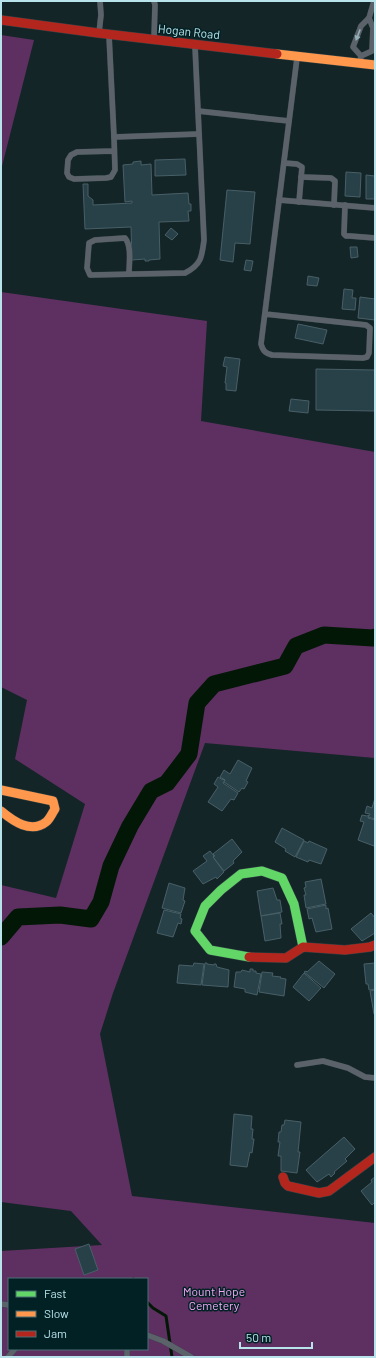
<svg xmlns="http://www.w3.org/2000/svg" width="376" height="1358" font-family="Barlow,sans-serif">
  <rect width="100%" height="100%" fill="#142527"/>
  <g fill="#5e3061" fill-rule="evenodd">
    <path d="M1,35l33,5 -33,130z"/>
    <path d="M1,292l206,29 -6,100 174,31v306l-170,-15 -92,250 -13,41 32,162 243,27v134h-374v-106l101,-6 -31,-34 -70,-9v-317l55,13 29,-94 -70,-45 12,-59 -26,-13zM9,1279h138v70h-138z"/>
  </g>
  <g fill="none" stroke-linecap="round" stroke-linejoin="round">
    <g stroke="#021706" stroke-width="3">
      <path d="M133,1279h1"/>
      <path d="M147,1302l6,6 13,8 6,41"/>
    </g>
    <path stroke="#021706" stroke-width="17" d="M1,937l17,-20 42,-2 31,4 10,-17 10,-36 19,-40 21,-35 16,-8 22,-29 8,-51 17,-19 71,-18 11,-20 28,-11 49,3 2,-1"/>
  </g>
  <g fill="#284148" stroke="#485f67">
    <path d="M185,159l1,16 -31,1v-16z"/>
    <path d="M141,161v4l10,-1 1,31 36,-2 1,11h2v7h-3l1,10 -30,1 1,37 -11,1v1h-4v-2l-13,1 -1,-33 -46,2 -2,-45h5v12l5,4v5l39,-2v-2l-7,1 -2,-37 10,-1v-2z"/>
    <path d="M346,172l15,1 -1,24 -15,-1z"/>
    <path d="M366,175l9,1v23h-9z"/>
    <path d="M227,190l28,2 -5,52 -15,-1 -2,19 -13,-2z"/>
    <path d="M171,228l7,6 -6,6 -7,-5z"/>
    <path d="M350,247h7l1,10 -7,1z"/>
    <path d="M246,260l7,1 -2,10 -7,-1z"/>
    <path d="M308,276l11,2 -2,8 -10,-1z"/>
    <path d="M344,289l9,1 -1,8h4l-1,12 -13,-1z"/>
    <path d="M360,297l15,2v21l-17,-2z"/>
    <path d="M298,324l29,6 -4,14 -28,-6z"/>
    <path d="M225,357l15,2 -4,32 -10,-1v-7h-1l2,-16 -4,-1z"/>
    <path d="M316,369l59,1v41l-59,-1z"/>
    <path d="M291,399l18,2 -1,12 -19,-2z"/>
    <path d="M238,760l14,8 -6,13 2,1 -4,7 -2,-1 -3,4 -15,-10 1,-2 -5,-3 4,-7 6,4z"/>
    <path d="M218,777l5,3 1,-1 1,1 -2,3 15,10 -4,7 -3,-1 -9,12 -14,-9 10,-15 -4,-3z"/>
    <path d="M375,798v21l-7,-2 2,-3 -5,-1 2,-7 5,2z"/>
    <path d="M362,815l5,1 2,-1 -1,3 7,2v22l-1,4 -16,-6 6,-18 -4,-1z"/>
    <path d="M282,828l22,12 -9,17 -10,-6 1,-2 -11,-7z"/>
    <path d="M232,839l10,13 -9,9 1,2 -10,8 -11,-14 2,-1 -2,-2z"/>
    <path d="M304,841l4,2 1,-2 18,8 -6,15 -12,-4 -1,2 -12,-5z"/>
    <path d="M210,851l4,5 -1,1 11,15 -7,7 -1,-2 -13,7 -10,-13 14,-10 -4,-5z"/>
    <path d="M321,879l5,25 -20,4 -2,-13h2l-2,-7 2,-1 -1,-5z"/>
    <path d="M169,883l16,5 -2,12 2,1 -4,12 -19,-5z"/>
    <path d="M273,888l4,12h3l2,12 -21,4 -4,-25z"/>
    <path d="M326,905v4l2,-1 4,21 -16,3 -4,-14 -3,1 -2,-10z"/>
    <path d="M164,910l17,4 -1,4 2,1 -1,5 -3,-1 -5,14 -16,-4z"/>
    <path d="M280,913l2,11h-2l1,14 -16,3 -4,-25z"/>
    <path d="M371,913l4,5v15l-13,8 -11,-12z"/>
    <path d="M319,961l16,13 -11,14 -20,-16 2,-1 1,1z"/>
    <path d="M194,963l10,1 -3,21 -24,-2 2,-18 14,1z"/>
    <path d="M205,963h2v1l7,1v-1h2l1,3 12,3 -1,17 -26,-2z"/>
    <path d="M375,963v26l-6,1 -1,-6h-2l-2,-20z"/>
    <path d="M250,969h3v2h3v2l5,1 -4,21 -12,-3v-3l-11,-2 2,-15h5l1,-2 8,2z"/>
    <path d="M262,972l11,1 -1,3 9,1 -1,1 6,1 -2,17 -25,-4z"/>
    <path d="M304,973l17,15 -12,13 -16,-14z"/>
    <path d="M375,990v24h-1l-4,-23z"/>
    <path d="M234,1114l18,2 -1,13h2l-1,10h2l-2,14 -2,-1 -3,15 -17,-2z"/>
    <path d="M285,1120l16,2 -3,30h2l-3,21 -16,-2v-15h-3l2,-14h-2l1,-10h2l1,-7h2z"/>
    <path d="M344,1137l11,12 -10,10 2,2 -13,11 1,1 -4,4 -2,-3 -12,8 -11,-12z"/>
    <path d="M375,1177v25l-3,3 -11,-14 11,-9 -1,-2z"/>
    <path d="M89,1244l9,26 -14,5 -9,-26z"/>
  </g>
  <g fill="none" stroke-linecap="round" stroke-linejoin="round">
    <g stroke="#304245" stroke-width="6">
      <g id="lane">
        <path d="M154,1l1,4 -1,34"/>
        <path d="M369,18l5,-17"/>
        <path d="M99,33l2,-18 -1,-14"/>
        <path d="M109,35l5,102 85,-3"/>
        <path d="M360,62l1,-6 -8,-9 8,-21 8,-8 4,10 -1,23 -11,5"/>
        <path d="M198,111l91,10"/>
        <path d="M114,137l1,33 -4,7 -5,1 -32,1 -5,-2 -2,-4 1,-13 3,-5 6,-3 37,-1"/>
        <path d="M284,163l13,1 5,3 -3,35"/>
        <path d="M301,177l30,1 4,3 -1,24"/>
        <path d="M279,200l96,8"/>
        <path d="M345,205l-1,29 2,2h4l25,2"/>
        <path d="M129,274c0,-10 3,-28 -4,-36l-30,2 -6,3 -2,25 3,7 95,-2c16,-8 17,-16 19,-33l-9,-194"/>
        <path d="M265,314l101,11 4,3 -1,25 -2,4 -4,1 -91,-3c-7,-2 -9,-4 -11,-11l36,-286"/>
        <path d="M297,1065l26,-4 25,7 17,9 10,1"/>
        <path d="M1,1304l8,1"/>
        <path d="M147,1335l16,6 28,16"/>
        <path d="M127,1349v8"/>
        <path d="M8,1357l7,-8"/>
      </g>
    </g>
    <g stroke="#304245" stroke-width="10">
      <path id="fast" d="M249,957l-39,-7 -15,-19 10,-25 16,-16 20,-16 21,-3 20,7 12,26 9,43"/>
    </g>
    <g stroke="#304245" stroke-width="10">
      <g id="slow">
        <path d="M277,54l98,11"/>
        <path d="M1,790l52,11 2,8c-3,4 -5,10 -9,13 -15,12 -33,-1 -45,-11"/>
      </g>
    </g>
    <g stroke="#304245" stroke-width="10">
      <g id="jam">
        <path d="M1,20l97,13 179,21"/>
        <path d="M249,957l37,1 17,-11 42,3 25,-3 5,-2"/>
        <path d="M283,1177l2,6 3,3 31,7 10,-2 46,-34"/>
      </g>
    </g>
    <use href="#lane" stroke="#5c626a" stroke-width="5.5"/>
    <use href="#fast" stroke="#63d668" stroke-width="9"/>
    <use href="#slow" stroke="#ff974d" stroke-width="9"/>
    <use href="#jam" stroke="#b3261e" stroke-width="9"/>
  </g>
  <defs><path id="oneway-solid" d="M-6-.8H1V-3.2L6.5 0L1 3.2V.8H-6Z"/></defs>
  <use fill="#93afb7" href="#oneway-solid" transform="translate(358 35) rotate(111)"/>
  <g text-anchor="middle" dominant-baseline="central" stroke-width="3" stroke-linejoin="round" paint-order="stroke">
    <g font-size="12" fill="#b8e3ea" stroke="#022125">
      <text transform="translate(189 31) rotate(6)">Hogan Road</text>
    </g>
    <g font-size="12" fill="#f8a9f6" stroke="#022125">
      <text x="214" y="1291">Mount Hope<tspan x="214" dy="14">Cemetery</tspan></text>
    </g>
  </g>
  <rect width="376" height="1358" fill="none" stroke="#b8e3ea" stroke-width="4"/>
  <rect x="8" y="1278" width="140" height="72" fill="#022125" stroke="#4b6f74"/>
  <rect x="16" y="1291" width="20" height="6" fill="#63d668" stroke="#4b6f74"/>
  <text x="44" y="1298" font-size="12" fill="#b8e3ea">Fast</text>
  <rect x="16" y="1311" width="20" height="6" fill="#ff974d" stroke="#4b6f74"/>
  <text x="44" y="1318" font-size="12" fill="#b8e3ea">Slow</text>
  <rect x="16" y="1331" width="20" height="6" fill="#b3261e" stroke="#4b6f74"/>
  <text x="44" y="1338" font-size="12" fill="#b8e3ea">Jam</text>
  <path d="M240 1342v6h72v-6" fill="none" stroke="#b8e3ea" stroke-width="2"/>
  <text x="246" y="1342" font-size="12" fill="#b8e3ea" stroke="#022125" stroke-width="3" paint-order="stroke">50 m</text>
</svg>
